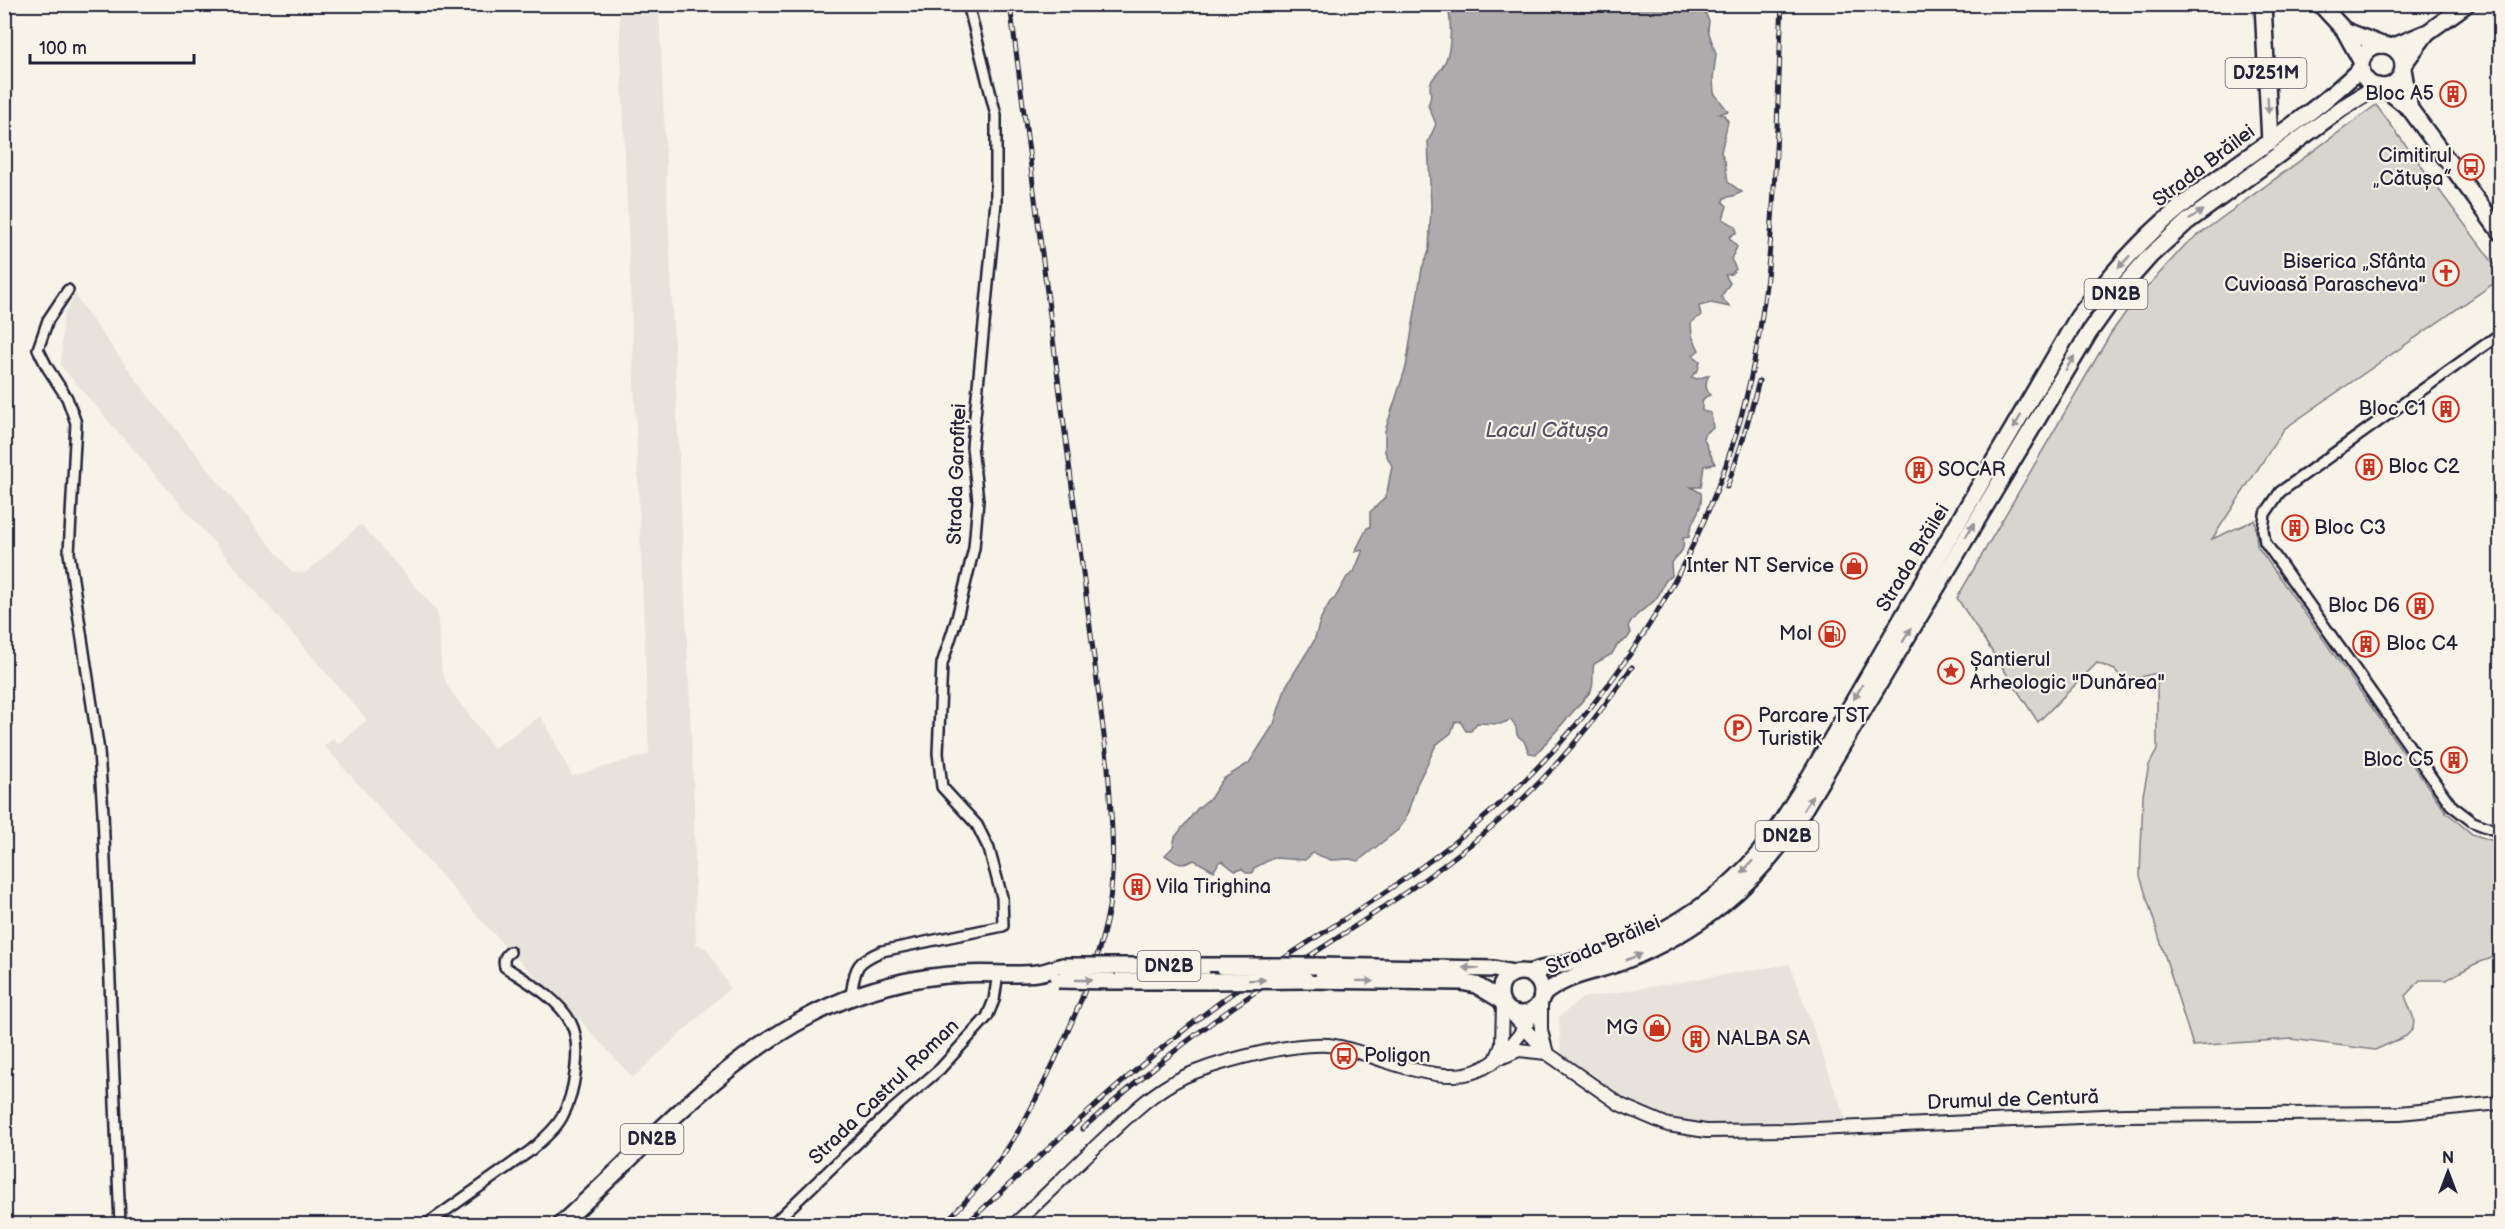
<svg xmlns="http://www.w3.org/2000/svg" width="2505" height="1229" font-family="'Balsamiq Sans',sans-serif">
  <rect width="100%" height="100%" fill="#f7f3e8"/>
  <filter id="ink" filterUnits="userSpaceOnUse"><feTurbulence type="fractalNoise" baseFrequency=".0167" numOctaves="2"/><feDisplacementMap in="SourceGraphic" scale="12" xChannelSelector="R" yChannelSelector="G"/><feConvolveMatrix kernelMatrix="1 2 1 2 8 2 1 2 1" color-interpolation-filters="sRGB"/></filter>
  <g filter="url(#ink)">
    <g fill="#e7e3db">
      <path d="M619,5h40l35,793 2,146 11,5 23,39 -97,90 -52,-57 -71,-69 -186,-206 9,-8 5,6 29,-24 -306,-354 2,-48 12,-24 11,18 58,78 148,182 12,1 5,-3 52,-46 76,87 5,61 6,15 46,61 47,-32 31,60 77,-22z"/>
      <path d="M1790,964l56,156 -142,3 -45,-8 -55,-29 -43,-33 -2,-36 23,-19z"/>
    </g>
    <path fill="#d8d5cf" stroke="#7d7c85" stroke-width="1.5" d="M2376,105l124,167v7l-216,150 -72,110 43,-19 2,26 189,266 26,22 28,9v112l-25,9 -29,16h-26l-15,16 9,23 -1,10 -7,7 -31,14 -84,-11 -98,7 -53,-170 3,-81 6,-30 8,-15v-77l-33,8 -9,-11 -18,-7 -59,59 -81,-124 154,-265 20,-28 55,-61z"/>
    <path fill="#aeabad" stroke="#76747f" stroke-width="1.5" d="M1448,5h254l7,16 -1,9 8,24 -3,25 1,14 14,18 -9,3 5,1 4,6 -7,31 4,9 3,21 14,10 -9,4 -9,2 -1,4 4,4 -4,13 12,7 2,6 -8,5 8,10 -6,12 5,10 -5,5 -6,1 5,8 -9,14 9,10 -19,-4 -12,3 2,9 -10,8 1,13 7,14 -6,5 7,6 -2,9 -7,7 6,2 12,-4c-4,7 -4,14 1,20 -9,3 -8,7 -8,16l9,2 2,15 -8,5 -2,4 12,27 -11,2 -3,21h-10l10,6c3,18 -12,28 -12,44l-6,1c3,15 -6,16 -12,26l1,12c-11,5 -9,16 -17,24 -9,9 -20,13 -27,27l3,6 -4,6 -10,6 -5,9 -18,10c-3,10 1,18 -3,27l-55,63 -7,-1 -5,-12 -7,-6 -1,-8 -5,-7 -11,4 -23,-1 -6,8h-5l-6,-10 -5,1 -4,11 -15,12 -7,15 -12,24 -12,37 -7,9 -40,31 -8,-2 -19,1 -18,-7 -8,7 -32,-2 -19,10 -2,5h-6l-4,-4 -7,2 -13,-10 -3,1 -5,9 -20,-11c-15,8 -18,2 -29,-5l8,-8 2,-10 22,-28 14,-12 12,-18 26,-16 25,-39 12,-38 28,-45 7,-23 9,-16 5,-4 12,-21 7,-5 9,-22 -8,2 12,-24 3,-1v-15l14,-13 3,-7 5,-26 -7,-14v-21l21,-64 16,-99 7,-17 2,-46 -3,-63 8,-18 -8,-19c6,-9 0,-15 3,-23 3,-6 9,-10 12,-16 10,-17 8,-43 5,-61z"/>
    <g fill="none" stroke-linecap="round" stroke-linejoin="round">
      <g stroke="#22223b" stroke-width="14">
        <g id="minor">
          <path d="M68,290l-20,30 -10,29 9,18 20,31 9,25 -7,130 30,198 4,62 17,411"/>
          <path d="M2500,334l-220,158 -15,22 -2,16 2,12 186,263 22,17 27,10"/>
          <path d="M851,995c5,-28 3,-32 31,-44l121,-25 -1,-29 -13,-48 -12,-24 -35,-38 -4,-34 4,-89 15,-46 17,-70 4,-48 -6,-53 24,-245v-87l-28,-111"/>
          <path d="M427,1224l103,-73c11,-10 25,-21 32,-34 12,-21 21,-71 9,-94 -13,-25 -43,-41 -66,-56 -2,-7 -1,-11 5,-15"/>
          <path d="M773,1224l118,-113 49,-42 47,-52 7,-17 4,-27"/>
        </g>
      </g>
      <g stroke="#22223b" stroke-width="16">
        <g id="tertiary">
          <path d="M1541,1002v28l5,20"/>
          <path d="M1508,1010l40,44 73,51 47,20 38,6 88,-1 330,-15 276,-2 100,-10"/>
          <path d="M1497,1057l5,-12 1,-40"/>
          <path d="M1503,1057l16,-7 27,3"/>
          <path d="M1015,1224c31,-29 61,-59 92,-88 27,-25 53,-51 88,-64 34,-13 97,-29 133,-27 20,2 39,10 57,16 80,27 111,19 153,-56"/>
        </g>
      </g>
      <g stroke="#22223b" stroke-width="20">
        <g id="primary">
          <path d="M2392,47l36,-15 39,-28"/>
          <path d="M2403,65l23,-31"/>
          <path d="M2403,69l7,40"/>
          <path d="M2383,87l27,22 90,123"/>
        </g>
      </g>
      <g stroke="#22223b" stroke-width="20">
        <g id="trunk">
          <path d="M2263,4l7,138"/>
          <path d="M2320,4l24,26 17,31"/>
          <path d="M2344,30l38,15"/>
          <circle cx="2382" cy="66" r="21"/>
          <path d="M1116,966h106"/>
          <path d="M1316,966l178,3 19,4"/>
          <circle cx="1521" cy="993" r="21"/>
          <path d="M1528,973c29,-10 60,-12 89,-22 58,-22 113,-58 150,-108 15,-20 27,-42 40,-62l271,-464c30,-39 61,-76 99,-107 60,-50 128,-87 184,-142"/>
          <path d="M1306,980l155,2 15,3 25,15"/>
          <path d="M1111,981h98"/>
          <path d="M1542,995c28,-22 48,-21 80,-33 75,-30 130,-73 175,-141l292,-488 30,-42 31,-35 37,-34 155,-114 36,-22"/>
          <path d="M561,1224c100,-90 191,-204 326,-238 25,-7 52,-11 77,-12 24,-2 49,2 73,-1 9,-1 18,-5 26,-7"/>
        </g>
      </g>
      <use href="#minor" stroke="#f7f3e8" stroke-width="9"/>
      <use href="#tertiary" stroke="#f7f3e8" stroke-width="12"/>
      <use href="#primary" stroke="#f7f3e8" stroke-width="15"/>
      <use href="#trunk" stroke="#f7f3e8" stroke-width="15"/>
      <g stroke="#22223b" stroke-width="5">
        <g id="rail">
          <path d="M1727,487l14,-41 18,-65"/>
          <path d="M1082,1129c56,-49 113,-97 175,-138 86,-59 178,-111 255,-182 46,-42 85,-91 120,-142"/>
          <path d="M943,1224c61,-58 87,-108 121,-184 19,-43 37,-86 45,-133 7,-46 2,-94 -1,-140l-98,-763"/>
          <path d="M966,1224c83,-75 163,-154 253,-221 76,-56 159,-101 233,-159 139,-109 241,-257 289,-427 37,-134 34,-275 41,-413"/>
        </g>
      </g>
      <use href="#rail" stroke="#f7f3e8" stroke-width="3" stroke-dasharray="9" stroke-linecap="butt"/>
      <g stroke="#22223b" stroke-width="20" stroke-linecap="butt">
        <g id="trunk-bridge">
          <path d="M1063,966h53"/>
          <path d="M1222,966h94"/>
          <path d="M1058,980l53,1"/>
          <path d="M1209,981l97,-1"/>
        </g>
      </g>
      <use href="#trunk-bridge" stroke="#f7f3e8" stroke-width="15"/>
    </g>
    <defs><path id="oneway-solid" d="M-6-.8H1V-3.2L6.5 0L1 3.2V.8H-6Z" transform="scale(1.5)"/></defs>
    <g fill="#97959a">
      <use href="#oneway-solid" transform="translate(2268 105) rotate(87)"/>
      <use href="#oneway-solid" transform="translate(2196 215) rotate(-37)"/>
      <use href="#oneway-solid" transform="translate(2124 262) rotate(133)"/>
      <use href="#oneway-solid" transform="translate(2070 363) rotate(-59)"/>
      <use href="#oneway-solid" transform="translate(2017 422) rotate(120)"/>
      <use href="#oneway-solid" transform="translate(1970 530) rotate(-59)"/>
      <use href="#oneway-solid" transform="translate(1907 635) rotate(-59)"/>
      <use href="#oneway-solid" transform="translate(1858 692) rotate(120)"/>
      <use href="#oneway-solid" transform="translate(1808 803) rotate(-58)"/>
      <use href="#oneway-solid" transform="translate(1747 867) rotate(132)"/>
      <use href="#oneway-solid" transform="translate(1634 957) rotate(-22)"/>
      <use href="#oneway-solid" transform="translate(1471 968) rotate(-178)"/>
      <use href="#oneway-solid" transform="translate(1084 980)"/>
      <use href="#oneway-solid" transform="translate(1257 980) rotate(-1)"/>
      <use href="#oneway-solid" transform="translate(1365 981) rotate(1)"/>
    </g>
  </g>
  <defs>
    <g id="building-ring" transform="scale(1.35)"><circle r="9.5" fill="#f7f3e8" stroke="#c8321e" stroke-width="1.5"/><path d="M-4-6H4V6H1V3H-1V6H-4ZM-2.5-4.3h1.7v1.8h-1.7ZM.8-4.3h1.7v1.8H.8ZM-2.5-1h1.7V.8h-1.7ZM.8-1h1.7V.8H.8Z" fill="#c8321e"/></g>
    <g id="bus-ring" transform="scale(1.35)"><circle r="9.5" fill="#f7f3e8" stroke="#c8321e" stroke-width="1.5"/><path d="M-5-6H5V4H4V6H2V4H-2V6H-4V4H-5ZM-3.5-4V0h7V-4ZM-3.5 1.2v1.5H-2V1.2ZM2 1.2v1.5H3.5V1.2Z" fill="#c8321e"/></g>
    <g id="church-ring" transform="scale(1.35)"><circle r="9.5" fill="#f7f3e8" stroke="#c8321e" stroke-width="1.5"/><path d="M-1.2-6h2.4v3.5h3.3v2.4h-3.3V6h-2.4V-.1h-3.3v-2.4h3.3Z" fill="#c8321e"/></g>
    <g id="shop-ring" transform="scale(1.35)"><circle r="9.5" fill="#f7f3e8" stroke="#c8321e" stroke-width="1.5"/><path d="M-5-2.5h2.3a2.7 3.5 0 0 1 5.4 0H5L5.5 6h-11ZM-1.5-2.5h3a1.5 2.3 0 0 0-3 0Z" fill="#c8321e"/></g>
    <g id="fuel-ring" transform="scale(1.35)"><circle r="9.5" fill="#f7f3e8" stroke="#c8321e" stroke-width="1.5"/><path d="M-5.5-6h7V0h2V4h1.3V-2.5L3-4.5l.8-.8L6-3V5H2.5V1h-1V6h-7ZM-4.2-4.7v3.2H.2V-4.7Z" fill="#c8321e"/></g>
    <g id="sight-ring" transform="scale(1.35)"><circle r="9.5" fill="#f7f3e8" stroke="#c8321e" stroke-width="1.5"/><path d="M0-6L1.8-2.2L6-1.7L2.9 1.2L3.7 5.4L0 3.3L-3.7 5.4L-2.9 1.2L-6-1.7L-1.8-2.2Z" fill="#c8321e"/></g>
    <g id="parking-ring" transform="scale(1.35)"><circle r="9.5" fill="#f7f3e8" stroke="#c8321e" stroke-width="1.5"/><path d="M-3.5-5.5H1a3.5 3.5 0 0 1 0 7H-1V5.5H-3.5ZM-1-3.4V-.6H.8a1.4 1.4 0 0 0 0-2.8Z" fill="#c8321e"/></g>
  </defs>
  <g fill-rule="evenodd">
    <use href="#building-ring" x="2453" y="94"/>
    <use href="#bus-ring" x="2471" y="167"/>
    <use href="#church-ring" x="2446" y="273"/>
    <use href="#building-ring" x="2446" y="409"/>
    <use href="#building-ring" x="2369" y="467"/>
    <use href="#building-ring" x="1919" y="470"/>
    <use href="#building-ring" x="2295" y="528"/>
    <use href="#shop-ring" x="1854" y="566"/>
    <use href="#building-ring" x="2420" y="606"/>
    <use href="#fuel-ring" x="1832" y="634"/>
    <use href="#building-ring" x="2366" y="644"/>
    <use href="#sight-ring" x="1951" y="671"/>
    <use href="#parking-ring" x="1738" y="728"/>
    <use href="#building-ring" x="2454" y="760"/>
    <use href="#building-ring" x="1137" y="887"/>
    <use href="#shop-ring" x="1657" y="1028"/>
    <use href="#building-ring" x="1696" y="1039"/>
    <use href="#bus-ring" x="1344" y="1056"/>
  </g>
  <g text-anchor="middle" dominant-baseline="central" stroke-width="4.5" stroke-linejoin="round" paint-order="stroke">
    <g fill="#f7f3e8" stroke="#62616f" stroke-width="1.5">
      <rect x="2225.5" y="58" width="81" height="30" rx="4.5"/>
      <rect x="2084.5" y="279" width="63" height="30" rx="4.5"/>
      <rect x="1755.5" y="821" width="63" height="30" rx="4.5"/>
      <rect x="1137.5" y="951" width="63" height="30" rx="4.5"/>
      <rect x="620.5" y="1124" width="63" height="30" rx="4.5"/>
    </g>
    <g font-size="18" font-weight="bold" fill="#22223b">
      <text x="2266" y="73">DJ251M</text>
      <text x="2116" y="294">DN2B</text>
      <text x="1787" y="836">DN2B</text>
      <text x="1169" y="966">DN2B</text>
      <text x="652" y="1139">DN2B</text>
    </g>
    <g font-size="20" fill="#22223b" stroke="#f7f3e8" text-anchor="end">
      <text x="2434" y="94">Bloc A5</text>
      <text x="2452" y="156">Cimitirul<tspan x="2452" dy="23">„Cătușa”</tspan></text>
      <text x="2426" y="262">Biserica „Sfânta<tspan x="2426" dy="23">Cuvioasă Parascheva"</tspan></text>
      <text x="2426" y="409">Bloc C1</text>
      <text x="2388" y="467" text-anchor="start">Bloc C2</text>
      <text x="1938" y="470" text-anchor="start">SOCAR</text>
      <text x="2314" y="528" text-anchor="start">Bloc C3</text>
      <text x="1834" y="566">Inter NT Service</text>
      <text x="2400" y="606">Bloc D6</text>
      <text x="1812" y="634">Mol</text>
      <text x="2386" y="644" text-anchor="start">Bloc C4</text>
      <text x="1970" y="660" text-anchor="start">Șantierul<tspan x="1970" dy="23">Arheologic "Dunărea"</tspan></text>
      <text x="1758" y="716" text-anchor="start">Parcare TST<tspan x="1758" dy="23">Turistik</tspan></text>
      <text x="2434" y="760">Bloc C5</text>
      <text x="1156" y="887" text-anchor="start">Vila Tirighina</text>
      <text x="1638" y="1028">MG</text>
      <text x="1716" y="1039" text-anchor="start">NALBA SA</text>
      <text x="1364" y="1056" text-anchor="start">Poligon</text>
    </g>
    <g font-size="20" fill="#22223b" stroke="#f7f3e8">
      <text transform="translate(2204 166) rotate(-37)">Strada Brăilei</text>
      <text transform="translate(957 474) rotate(-88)">Strada Garofiței</text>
      <text transform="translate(1913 558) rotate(-59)">Strada Brăilei</text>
      <text transform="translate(1603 945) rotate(-23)">Strada Brăilei</text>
      <text transform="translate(884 1092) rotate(-44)">Strada Castrul Roman</text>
      <text transform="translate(2013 1100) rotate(-2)">Drumul de Centură</text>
    </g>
    <g font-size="21" font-style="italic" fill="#535263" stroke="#f7f3e8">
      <text x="1547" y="430">Lacul Cătușa</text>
    </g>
  </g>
  <rect width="2505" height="1229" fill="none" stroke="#f7f3e8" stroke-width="24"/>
  <rect x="12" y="12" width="2481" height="1205" fill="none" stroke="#22223b" stroke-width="2" filter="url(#ink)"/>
  <g transform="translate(2448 1172)" stroke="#f7f3e8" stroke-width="4.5" paint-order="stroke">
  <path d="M0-4.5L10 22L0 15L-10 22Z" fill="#22223b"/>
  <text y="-9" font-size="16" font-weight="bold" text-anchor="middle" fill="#22223b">N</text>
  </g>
  <path d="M30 54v9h164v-9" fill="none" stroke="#22223b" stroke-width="3"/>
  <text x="39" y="54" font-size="18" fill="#22223b" stroke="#f7f3e8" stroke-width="4.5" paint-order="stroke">100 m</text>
</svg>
